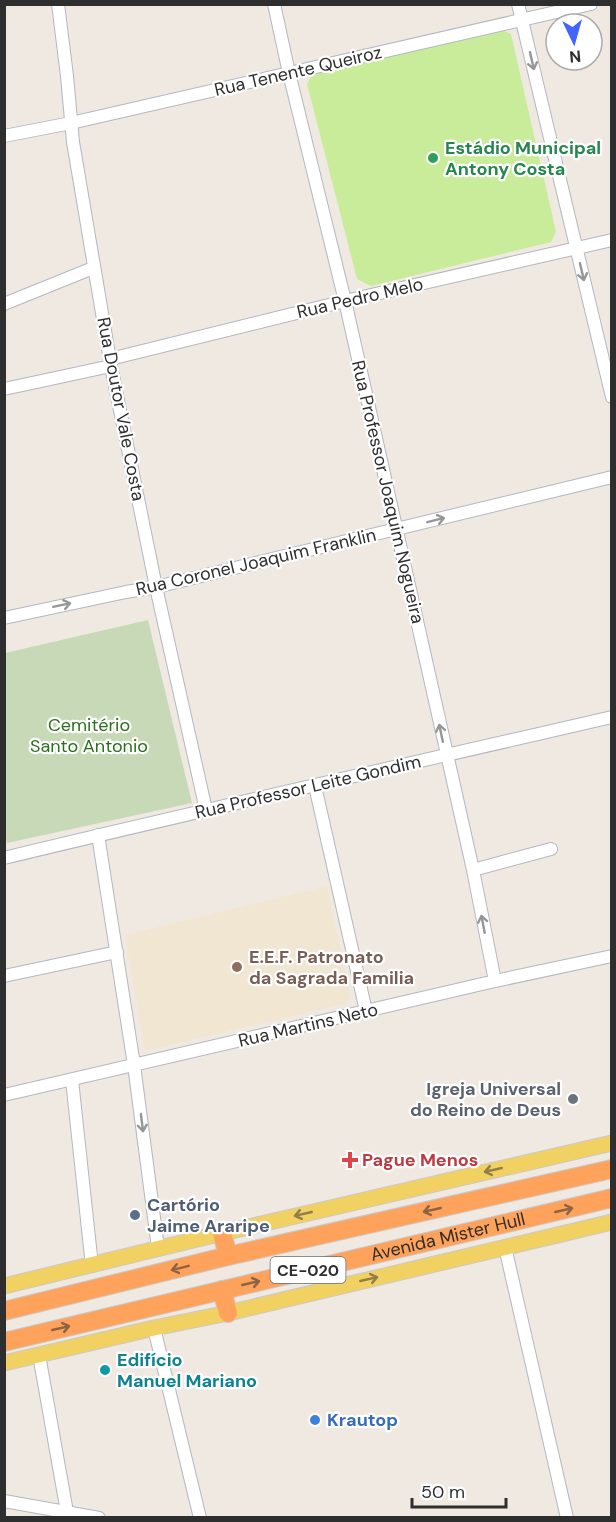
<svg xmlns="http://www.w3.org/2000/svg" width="616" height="1522" font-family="'DM Sans',sans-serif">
  <rect width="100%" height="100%" fill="#efe9e1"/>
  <path fill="#f0e6d1" d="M327,886l24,113 -3,4 -200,47 -4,-3 -19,-112z"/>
  <path fill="#c8d9b8" d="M148,620l44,183 -185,40 -3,-9 1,-181z"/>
  <path fill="#c9ec9a" d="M502,30l9,4 45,198 -5,10 -180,44 -14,-7 -50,-195 5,-9z"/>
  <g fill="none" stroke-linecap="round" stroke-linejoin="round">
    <g stroke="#b4b7c1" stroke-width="14">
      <g id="minor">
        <path d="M58,4l9,72 6,66 38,224 45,221 50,223"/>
        <path d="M274,4l15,69 56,228 22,97 106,472 22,111"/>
        <path d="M518,4l94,393"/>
        <path d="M4,136l67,-13 520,-119"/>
        <path d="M4,304l89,-36"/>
        <path d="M110,359l235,-58 267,-61"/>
        <path d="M4,389l107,-23"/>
        <path d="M4,618l122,-26 30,-5 456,-110"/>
        <path d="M315,786l51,225"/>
        <path d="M98,835l36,230 24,183"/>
        <path d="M4,858c202,-49 405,-94 608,-141"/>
        <path d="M473,870l78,-21"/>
        <path d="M4,976l113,-24"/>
        <path d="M72,1080l20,186"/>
        <path d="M4,1095l491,-114 117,-25"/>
        <path d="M505,1247l62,271"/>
        <path d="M154,1328l46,190"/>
        <path d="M39,1355l28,157"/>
        <path d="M4,1501l95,17"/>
      </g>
    </g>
    <g stroke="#c9c9c9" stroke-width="17">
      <g id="major">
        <path d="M4,1286l218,-53 390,-90"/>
        <path d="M4,1363l150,-35 74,-15 384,-91"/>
      </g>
    </g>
    <g stroke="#c9c9c9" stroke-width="20">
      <g id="highway">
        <path d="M222,1233l6,23"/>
        <path d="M222,1290l6,23"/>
        <path d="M4,1311l224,-55 384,-87"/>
        <path id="s1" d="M4,1342l608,-144"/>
      </g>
    </g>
    <use href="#minor" stroke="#fff" stroke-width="12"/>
    <use href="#major" stroke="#f2d163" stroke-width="15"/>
    <use href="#highway" stroke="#ffa35c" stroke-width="18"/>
  </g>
  <defs><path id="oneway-shaft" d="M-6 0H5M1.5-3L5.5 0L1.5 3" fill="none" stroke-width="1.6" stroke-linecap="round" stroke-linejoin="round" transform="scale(1.5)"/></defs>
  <g stroke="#969696">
    <use href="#oneway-shaft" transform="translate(532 61) rotate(77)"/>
    <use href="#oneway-shaft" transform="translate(582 272) rotate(77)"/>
    <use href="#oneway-shaft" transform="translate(436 520) rotate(-14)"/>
    <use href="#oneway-shaft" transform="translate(62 605) rotate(-12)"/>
    <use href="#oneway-shaft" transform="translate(441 733) rotate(-102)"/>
    <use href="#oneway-shaft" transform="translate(483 924) rotate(-101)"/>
    <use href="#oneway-shaft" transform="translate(142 1123) rotate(83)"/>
  </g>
  <g stroke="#908048">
    <use href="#oneway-shaft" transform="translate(493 1170) rotate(167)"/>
    <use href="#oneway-shaft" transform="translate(303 1214) rotate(167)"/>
    <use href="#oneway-shaft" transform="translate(369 1279) rotate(-13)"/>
  </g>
  <g stroke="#8c6343">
    <use href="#oneway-shaft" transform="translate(432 1210) rotate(167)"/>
    <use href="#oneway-shaft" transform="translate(564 1210) rotate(-13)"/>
    <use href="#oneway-shaft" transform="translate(180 1268) rotate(166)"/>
    <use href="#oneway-shaft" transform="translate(251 1283) rotate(-13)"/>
    <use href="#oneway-shaft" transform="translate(61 1328) rotate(-13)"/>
  </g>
  <circle fill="#2e9e5b" stroke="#fff" stroke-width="2" cx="433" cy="158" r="6"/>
  <circle fill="#8d6e63" stroke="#fff" stroke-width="2" cx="237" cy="967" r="6"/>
  <circle fill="#6b7280" stroke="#fff" stroke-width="2" cx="573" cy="1099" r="6"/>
  <path fill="#e0444e" stroke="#fff" stroke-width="2" d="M347 1151h6v6h6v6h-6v6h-6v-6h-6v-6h6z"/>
  <circle fill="#5c6f8a" stroke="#fff" stroke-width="2" cx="135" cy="1215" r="6"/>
  <circle fill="#0f9aa8" stroke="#fff" stroke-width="2" cx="105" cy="1370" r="6"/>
  <circle fill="#3f7fe0" stroke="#fff" stroke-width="2" cx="315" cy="1420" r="6"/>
  <g text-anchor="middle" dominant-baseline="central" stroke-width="4.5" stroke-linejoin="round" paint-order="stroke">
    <rect fill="#fff" stroke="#6d6d6d" stroke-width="1.5" x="270.5" y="1257" width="75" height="26" rx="4.5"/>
    <g font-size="16" font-weight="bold" fill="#2e2e2e">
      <text x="308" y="1270">CE-020</text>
    </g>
    <g font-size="18" fill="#2e2e2e" stroke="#fff">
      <text transform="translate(298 71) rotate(-13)">Rua Tenente Queiroz</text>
      <text transform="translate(360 298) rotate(-13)">Rua Pedro Melo</text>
      <text transform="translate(121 409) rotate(79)">Rua Doutor Vale Costa</text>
      <text transform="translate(388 492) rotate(77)">Rua Professor Joaquim Nogueira</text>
      <text transform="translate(256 562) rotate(-13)">Rua Coronel Joaquim Franklin</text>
      <text transform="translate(308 787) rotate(-13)">Rua Professor Leite Gondim</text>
      <text transform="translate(308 1025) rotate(-13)">Rua Martins Neto</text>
      <text stroke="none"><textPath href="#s1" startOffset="456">Avenida Mister Hull</textPath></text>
    </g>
    <g font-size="18" font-weight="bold" fill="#27864d" stroke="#fff" text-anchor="start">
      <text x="445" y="148">Estádio Municipal<tspan x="445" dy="21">Antony Costa</tspan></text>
    </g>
    <g font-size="18" fill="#2c6e1b" stroke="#fff">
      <text x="89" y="725">Cemitério<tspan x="89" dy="21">Santo Antonio</tspan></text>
    </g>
    <g font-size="18" font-weight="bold" fill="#785e54" stroke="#fff" text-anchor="start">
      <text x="249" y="957">E.E.F. Patronato<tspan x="249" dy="21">da Sagrada Familia</tspan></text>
    </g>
    <g font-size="18" font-weight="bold" fill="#5b616d" stroke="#fff" text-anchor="end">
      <text x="561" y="1089">Igreja Universal<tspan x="561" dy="21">do Reino de Deus</tspan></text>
    </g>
    <g font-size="18" font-weight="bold" fill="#be3a42" stroke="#fff" text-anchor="start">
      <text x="362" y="1160">Pague Menos</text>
    </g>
    <g font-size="18" font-weight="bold" fill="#4e5e75" stroke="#fff" text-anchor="start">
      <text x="147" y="1205">Cartório<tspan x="147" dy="21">Jaime Araripe</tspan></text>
    </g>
    <g font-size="18" font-weight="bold" fill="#0d838f" stroke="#fff" text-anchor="start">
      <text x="117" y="1360">Edifício<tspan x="117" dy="21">Manuel Mariano</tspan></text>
    </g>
    <g font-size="18" font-weight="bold" fill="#366cbe" stroke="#fff" text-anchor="start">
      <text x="327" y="1420">Krautop</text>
    </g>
  </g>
  <rect width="616" height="1522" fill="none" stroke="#2e2e2e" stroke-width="12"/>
  <g transform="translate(574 42) rotate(175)"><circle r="28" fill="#ffffff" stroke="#ababab" stroke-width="1.5"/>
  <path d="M0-4.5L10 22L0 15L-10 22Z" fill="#4264fb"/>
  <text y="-9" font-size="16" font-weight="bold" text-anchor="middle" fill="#2e2e2e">N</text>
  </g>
  <path d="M412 1498v9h94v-9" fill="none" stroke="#2e2e2e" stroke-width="3"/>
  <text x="421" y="1498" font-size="18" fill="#2e2e2e" stroke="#ffffff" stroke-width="4.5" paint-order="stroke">50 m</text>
</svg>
